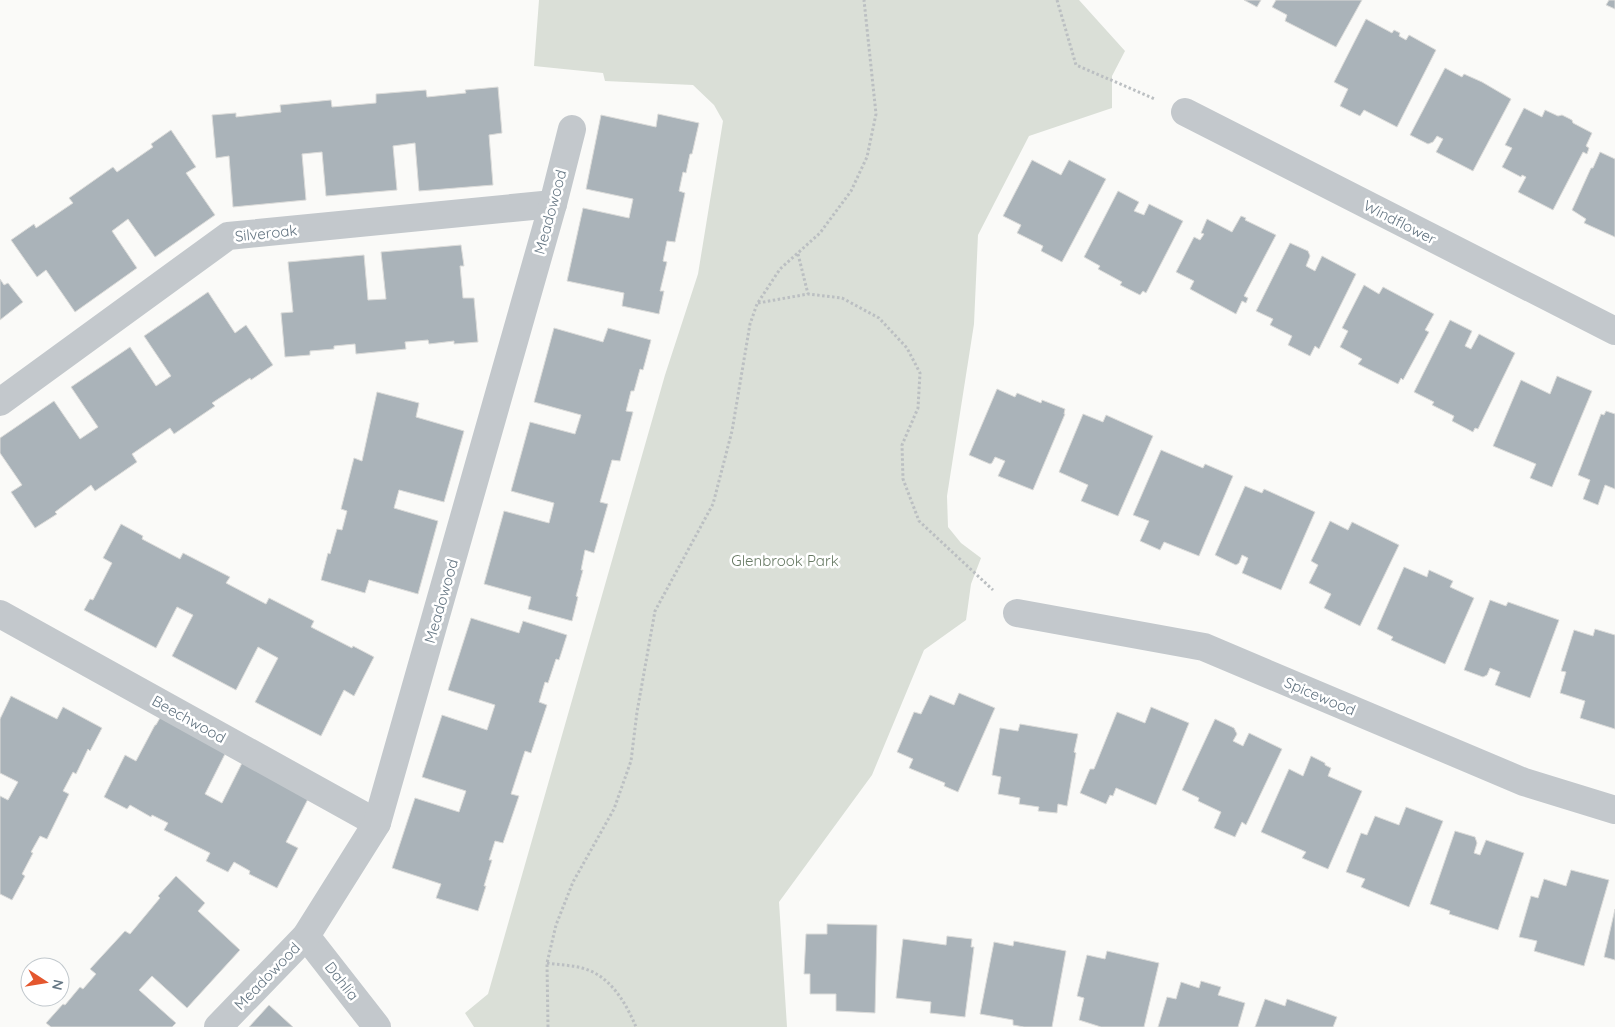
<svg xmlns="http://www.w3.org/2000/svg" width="1615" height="1027" font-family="Quicksand,sans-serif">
  <rect width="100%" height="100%" fill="#fafaf8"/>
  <path fill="#dadfd7" d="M539,0h540l46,51 -13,25v32l-83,28 -51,99 -4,89 -27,172 1,31 13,16 20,15 -10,26 -5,36 -42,30 -52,125 -93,127 8,125h-313l-9,-14 23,-19 177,-619 33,-101 25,-153 -9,-16 -21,-20 -88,-4 -2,-8 -69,-7z"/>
  <g fill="#aab3b9" stroke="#dcdcda">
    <path d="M1244,0h17l-4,7z"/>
    <path d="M1276,0h86l-26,47 -51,-26 2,-6 -15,-8z"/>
    <path d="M1609,0h6v9l-9,-4z"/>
    <path d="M1366,19l26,14 2,-3 6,3 -1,3 7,4 3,-5 27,15 -39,77 -33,-17 -4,6 -20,-10 8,-17 -14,-7z"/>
    <path d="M1445,68l17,9 2,-3 18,8 29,17 -38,72 -37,-19 7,-13 -6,-3 -4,6 -5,2 -18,-9z"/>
    <path d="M498,87l4,46 -13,2 4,50 -74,6 -4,-48 -22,3 4,44 -71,6 -4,-44 -20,2 4,46 -73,7 -4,-51 -13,2 -4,-43 24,-2v4l45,-5 -1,-7 51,-5 1,7 44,-4v-9l50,-4 1,7 39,-4 -1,-3z"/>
    <path d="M1524,108l18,9 3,-7 13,6 4,-1 10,5 1,3 19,10 -6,13 3,2 -2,6 -4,-2 -30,58 -35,-18 8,-15 -4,-2 -1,2 -19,-10 10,-19 -7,-3z"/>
    <path d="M658,114l41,9 -7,31h-2l-4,19 -3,-1 -4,19 6,2 -10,49 -8,-1 -4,20 4,1 -7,29h4l-5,23 -37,-8 2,-13 -57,-12 16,-73 46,10 4,-19 -47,-10 15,-74 55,12z"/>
    <path d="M171,130l25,37 -10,6 29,42 -60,42 -27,-38 -16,12 25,37 -62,44 -29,-42 -9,7 -26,-37 23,-16 2,4 37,-25 -4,-5 44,-31 4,5 36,-25 -2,-3z"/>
    <path d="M1600,152l15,7v78l-31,-14 2,-4 -14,-9 19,-42h2z"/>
    <path d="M1032,160l29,15 8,-15 37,19 -44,83 -21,-11 2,-5 -26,-13 4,-8 -18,-9z"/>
    <path d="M1118,191l21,11 -5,9 10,4 5,-11 34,17 -37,72 -3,-2 -3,4 -20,-10 2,-3 -24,-13 2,-3 -16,-9z"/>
    <path d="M1241,216l5,2 -1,2 31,15 -32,61 4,2 -2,5 -4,-2 -6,13 -46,-25 4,-8 -18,-9 18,-35 6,3 4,-6 -3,-1 6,-14 25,13z"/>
    <path d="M1290,243l18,8 2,5 -4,10 9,5 7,-15 34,18 -37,75 -4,-3 -5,10 -22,-11 4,-9 -22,-11 3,-6 -17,-8z"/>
    <path d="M461,245l3,21h-4l3,32h11l4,44 -24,2v-3l-25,3 -1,-4 -23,2 1,7 -50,5 -1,-10 -21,2v3l-24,2v4l-25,2 -4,-44 12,-1 -5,-50 76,-7 4,45 18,-1 -5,-47z"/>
    <path d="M0,279l4,6 4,-2 15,19 -23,18z"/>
    <path d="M1364,285l15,9 4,-7 51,27 -9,16 4,2 -26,48 -2,-2 -3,6 -40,-20 4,-5 -22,-12 8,-16 -6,-3z"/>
    <path d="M208,292l27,41 11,-8 27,40 -22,15 -1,-2 -38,25 3,3 -41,28 -4,-6 -38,26 5,8 -42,29 -4,-6 -36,27 2,2 -22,14 -24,-36 11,-7 -22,-32v-15l54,-37 26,38 18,-12 -27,-40 59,-40 26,39 15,-10 -27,-40z"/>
    <path d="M1450,320l22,11 -7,15 6,3 8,-15 36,19 -37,76 -3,-1 -2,4 -21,-11 2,-5 -22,-11 2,-3 -20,-10z"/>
    <path d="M554,328l49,14 5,-14 43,12 -8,30 -3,-1 -6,22h-3l-5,20 7,1 -13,49 -8,-1 -12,42 8,2 -14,49 -9,-3 -4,20h2l-7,26 2,1 -6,24 -44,-12 3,-12 -47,-13 20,-73 45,12 5,-20 -43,-12 19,-69 45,12 6,-19 -47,-13z"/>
    <path d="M1557,376l35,15 -40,96 -22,-9 6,-14 -43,-18 28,-66 29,14z"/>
    <path d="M997,389l18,8 2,-4 24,10 1,-3 23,9 -1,5h1l-32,76 -35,-14 7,-15 -10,-4 -3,6 -2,1 -21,-9z"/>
    <path d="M377,392l42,11 -3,14 48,14 -20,71 -45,-12 -5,18 44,13 -20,73 -49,-14 -4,13 -44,-13 7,-27 2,1 7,-25 5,1 5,-19 -6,-2 13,-51 8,3z"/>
    <path d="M1606,411l9,3v75l-10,-4 -7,20 -15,-6 7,-19 -12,-5 23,-61 3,1z"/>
    <path d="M1083,414l20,8 3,-7 47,21 -35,80 -37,-15 7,-16 -29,-13z"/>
    <path d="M1161,450l42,18 2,-4 28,12 -34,80 -35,-14 -4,8 -20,-9 9,-20 -16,-6z"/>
    <path d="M1245,486l17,7 2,-4 51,23 -34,78 -39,-17 6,-15 -6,-3 -3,8 -3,2 -21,-10z"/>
    <path d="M1330,521l18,9 4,-8 47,23 -39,81 -36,-18 7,-14 -22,-11 9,-18 -7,-4z"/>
    <path d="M121,524l22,12 -1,3 38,20 3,-6 47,24 -4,6 40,21 3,-6 45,23 -3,6 41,21 1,-2 21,11 -20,39 -10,-6 -23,46 -66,-34 23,-44 -20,-11 -22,43 -64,-34 21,-41 -16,-8 -21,41 -72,-38 6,-11 3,1 19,-37 -9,-5z"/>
    <path d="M1404,567l23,10 2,-7 24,11 -3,6 24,11 -29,66 -54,-24 2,-3 -16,-8z"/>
    <path d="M1490,600l16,6 2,-4 51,18 -29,78 -35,-13 5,-13 -10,-4 -3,7 -4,2 -19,-7z"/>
    <path d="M471,618l48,15 4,-12 44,14 -8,25 -3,-1 -8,24 -3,-1 -6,20 8,3 -16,48 -6,-2 -14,43 8,2 -16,47 -8,-2 -6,19h3l-8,26h2l-8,25 -42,-13 5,-14 -49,-16 23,-70 44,14 7,-21 -44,-14 20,-62 45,15 8,-25 -47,-15z"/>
    <path d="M1595,629l20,6v94l-35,-11 5,-17 -25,-8 6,-21 -5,-1 13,-41 19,6z"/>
    <path d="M959,693l36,15 -37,84 -14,-6 1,-3 -36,-15 4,-9 -16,-7 17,-40 7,2 9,-19 24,10z"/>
    <path d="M11,696l46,23 6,-12 39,21 -12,23 -2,-2 -12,25 -3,-2 -10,19 6,3 -22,45 -7,-3 -9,16 2,1 -11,21 3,2 -13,24 -12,-6v-98l8,4 10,-18 -18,-9v-54z"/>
    <path d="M1151,707l38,16 -33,82 -40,-17 -3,8 -3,-1 -4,9 -26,-11 10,-24h4l23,-57 28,11z"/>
    <path d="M161,716l66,34 -22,44 17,9 21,-42 67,34 -24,47 12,6 -21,40 -28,-14 1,-3 -16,-9 -6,10 -22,-11 4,-8 -46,-23 4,-7 -16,-8 -1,2 -21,-12 -3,4 -23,-12 21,-42 11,6 19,-36h1z"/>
    <path d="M1215,719l19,9 3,6 -4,7 10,5 6,-13 33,16 -36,76 -4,-3 -7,15 -21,-9 7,-16 -23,-11 1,-3 -17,-8z"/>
    <path d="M1020,724l58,10 -4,18 2,1 -9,53 -9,-2 -1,9 -19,-2 1,-4 -20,-3 1,-6 -22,-4 3,-17 -9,-2 8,-47 18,3z"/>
    <path d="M1311,756l14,7v2l6,3 -3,8 34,15 -34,78 -26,-11 4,-6 -45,-20 28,-63 14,7z"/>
    <path d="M1406,807l37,14 -34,86 -48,-20 4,-8 -19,-7 15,-39 6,2 8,-19 24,9z"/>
    <path d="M1455,831l20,6 2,6 -3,10 6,2 6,-15 38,13 -26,77 -49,-16 1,-3 -20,-7z"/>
    <path d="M1571,870l38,10 -25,86 -50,-15 3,-10 -18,-4 12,-41 7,2 6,-19 22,7z"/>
    <path d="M176,876l29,27 -7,8 42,39 -53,58 -35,-32 -13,14 37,33 -4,4h-121l-5,-4 17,-19 2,1 15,-18 3,2 13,-15 -6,-5 35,-38 5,3 30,-36 -2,-2z"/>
    <path d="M1615,909v51l-11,-3z"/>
    <path d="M827,924l50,1 -2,88 -39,-2v-17h-26v-20h-6l2,-40h21z"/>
    <path d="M947,936l25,3 -1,8h3l-9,70 -35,-4 1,-11 -35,-4 7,-59 43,6z"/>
    <path d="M1014,941l52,10 -14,76h-28l-11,-2v-5l-33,-6 14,-72 19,4z"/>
    <path d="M1107,951l52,12 -15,64h-43l-22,-7 5,-22 -7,-2 10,-41 18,4z"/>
    <path d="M1201,981l20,6 -3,8 27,8 -7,24h-80l9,-30 9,2 5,-17 18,6z"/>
    <path d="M1265,999l20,7 2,-7 50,18 -4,10h-78z"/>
    <path d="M269,1005l24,22h-44z"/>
  </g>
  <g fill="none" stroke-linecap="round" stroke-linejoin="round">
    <g stroke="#bbbfc2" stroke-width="3" stroke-dasharray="2.5 2.5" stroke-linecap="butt">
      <path d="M1057,0l19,65 79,34"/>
      <path d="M798,254l10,40"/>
      <path d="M758,303l50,-9 34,4 37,20 28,30 13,25 -2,35 -16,37 1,34 16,42 74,69"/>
      <path d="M547,963c12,2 24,2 35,5 28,7 44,35 54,59"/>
      <path d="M548,1027l-1,-64 9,-38 17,-43 41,-73 17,-48 6,-49 18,-101 58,-107 19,-73 18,-107 7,-20 23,-35 40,-36 31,-42 16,-34 9,-43 -12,-114"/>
    </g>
    <g stroke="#c3c8cc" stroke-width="28">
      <path d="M1185,112l430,219"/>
      <path d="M0,402l228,-166 325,-32"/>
      <path d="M1017,613l187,34 320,135 91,28"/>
      <path d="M0,614l377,209"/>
      <path d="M306,936l71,91"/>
      <path d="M218,1027l88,-91 71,-113 176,-619 19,-75"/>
    </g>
  </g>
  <g text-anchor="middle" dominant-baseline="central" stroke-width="5" stroke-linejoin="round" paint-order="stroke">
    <g font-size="15" fill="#657683" stroke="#fff">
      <text transform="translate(550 212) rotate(-75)">Meadowood</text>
      <text transform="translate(1400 222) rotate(27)">Windflower</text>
      <text transform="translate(266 233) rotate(-6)">Silveroak</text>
      <text transform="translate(441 601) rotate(-74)">Meadowood</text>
      <text transform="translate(1320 696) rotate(23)">Spicewood</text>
      <text transform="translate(189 719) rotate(29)">Beechwood</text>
      <text transform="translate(267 976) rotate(-46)">Meadowood</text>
      <text transform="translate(342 981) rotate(52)">Dahlia</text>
    </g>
    <g font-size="15" fill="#687a64" stroke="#fff">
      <text x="785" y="560">Glenbrook Park</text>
    </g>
  </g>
  <g transform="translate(45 982) rotate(102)"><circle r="24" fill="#ffffff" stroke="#c1c8cd"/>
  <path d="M0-4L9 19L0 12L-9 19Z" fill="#e4572e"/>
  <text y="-8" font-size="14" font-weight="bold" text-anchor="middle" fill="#657683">N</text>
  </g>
</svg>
